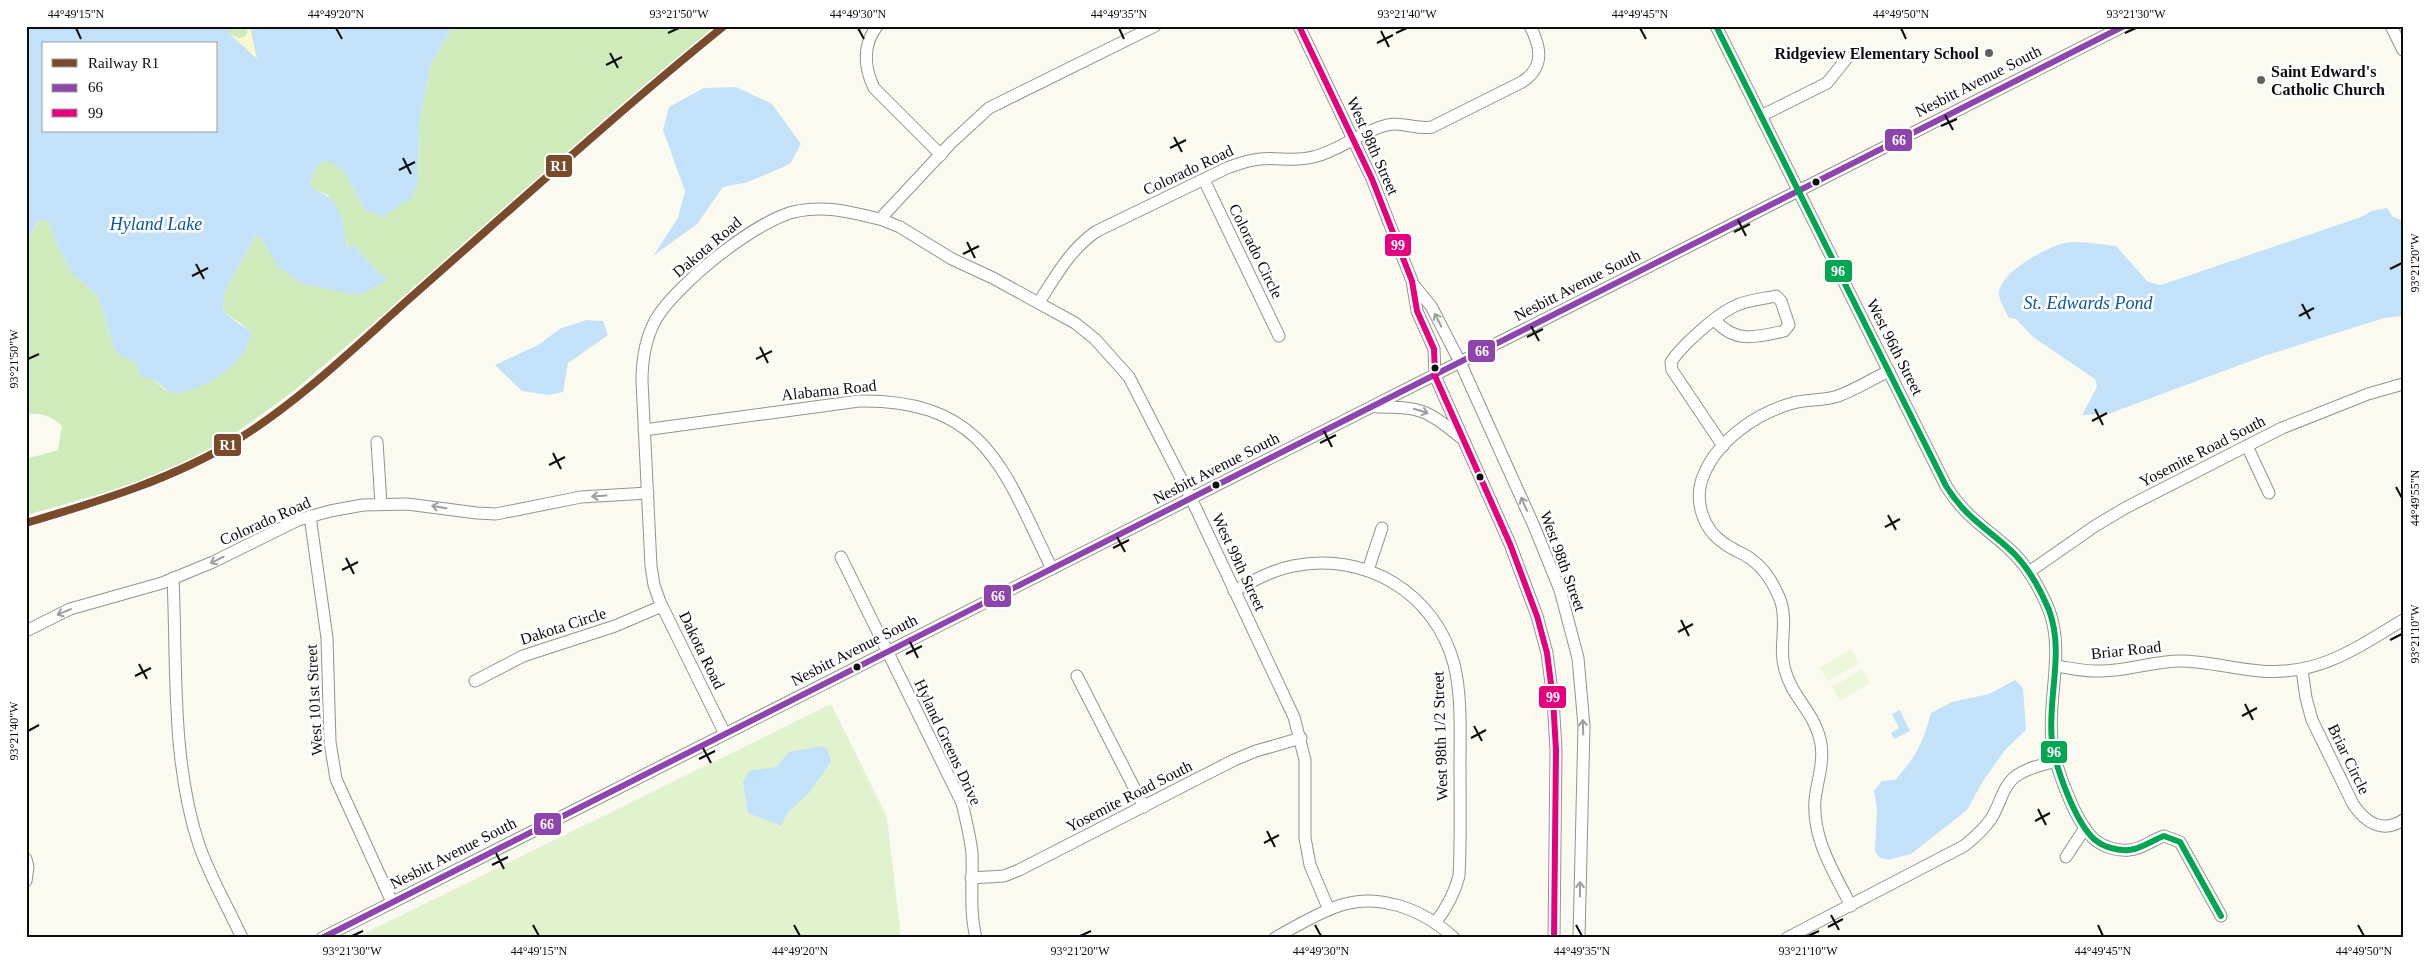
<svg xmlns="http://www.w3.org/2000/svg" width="2429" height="964" font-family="Georgia,serif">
  <rect width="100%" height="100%" fill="#fbfaf0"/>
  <path fill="#e1f3ce" d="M831,704l56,113 14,121h-546z"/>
  <g fill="#d0ebbb">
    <path d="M226,26h23l-3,10 -6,3 -9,-4z"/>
    <path d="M450,26h268l-130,115 -292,248c-32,24 -63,48 -98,66 -53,29 -114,44 -172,60v-56l32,-9 4,-24c-12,-11 -20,-13 -36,-12v-165l3,-11 11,-20 10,4 6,21 16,30 26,23 18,57 20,10 30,28 81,-43 4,-17 -28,-20 2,-20 30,-55 6,2 6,11 36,35 20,3 56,-13 -26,-30 -4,7 -21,-56 -16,-6 -2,-4 5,-16 10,-9 18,10 22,40 53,-28 1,-58 12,-61 17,-28z"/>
  </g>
  <path fill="#fdf7cf" d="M249,26h1l8,34 -27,-25c6,3 9,4 15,1z"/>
  <g fill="#ecf6d8">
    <path d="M1851,649l8,14 -31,18 -8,-13z"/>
    <path d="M1862,669l8,14 -30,18 -8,-14z"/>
  </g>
  <g fill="#c3e1f8" fill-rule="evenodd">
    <path d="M26,26h200l5,9 26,24 -7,-33h200l-2,9 -17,28 -12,61 -1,58 -6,15 -29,20 -18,-7 -22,-40 -18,-10 -10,9 -5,15c5,10 17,7 26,22 3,6 7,15 8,22 2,9 -1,13 5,22l4,-6 26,30 3,-1 4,3 -1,6 -26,13 -56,-11 -25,-17 -17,-29 -6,-2 -30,55 -2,20 13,11 15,9c0,30 -48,61 -76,62 -9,0 -13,-8 -19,-12 -4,-3 -10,-3 -15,-3l-5,-15 -20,-10 -18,-57 -26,-23 -16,-30 -7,-21 -10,-3 -10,19 -3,11zM44,44h172v87h-172z"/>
    <path d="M736,87l36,17 29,40 -11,20 -42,18 -25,5 -26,37 -44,32 25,-38 7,-27 -22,-61 6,-23 35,-19z"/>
    <path d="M2387,208l6,9 10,3v96l-19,2 -120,38 -156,58 -26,1 15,-28 -2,-8 -62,-42 -17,-18 -7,-1c-4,-8 -10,-17 -10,-25 1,-21 48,-46 66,-50 13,-3 37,2 51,3l32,36 13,3 200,-68 11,-6z"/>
    <path d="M587,320l16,1 5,14 -40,28 -5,29 -14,3 -27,-4 -27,-26 43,-20 23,-17z"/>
    <path d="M2015,680l8,8 3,42 -21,20 -22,31 -16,29 -56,44 -23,6 -9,-3 -4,-6 2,-43 -3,-17 8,-10 13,-1c21,-23 28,-37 36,-67l21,-11 37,-8z"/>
    <path d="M1900,710l10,21 -16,8 -3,-6 8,-5 -7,-14z"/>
    <path d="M822,746l5,3 4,13 -22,31 -21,19 -7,14 -33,-13 -5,-31 6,-11 27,-4 13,-15z"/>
  </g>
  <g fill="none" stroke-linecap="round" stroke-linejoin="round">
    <g stroke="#94938f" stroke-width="13">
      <g id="minor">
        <path d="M877,26c-15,20 -13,41 -3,62l67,67"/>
        <path d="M1299,26l73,153 40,102 5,30 17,38 1,27 75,168 27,72 10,37 6,46 3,51 -2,188"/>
        <path d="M1716,26l230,460c18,29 36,39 61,61 20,17 32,39 42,63 16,43 -2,88 3,132 3,24 23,80 42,97 9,8 23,12 35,11 13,-1 23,-10 35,-14l16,6 41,74"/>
        <path d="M2391,26l12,24"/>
        <path d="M1761,116l66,-33 20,-25"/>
        <path d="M1204,180l75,156"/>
        <path d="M880,219l20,8 52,32 41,19 82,45 20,16 34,38 62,121 103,219 11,43v78l5,27 19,45"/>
        <path d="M1413,284l18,22 29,56 74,164 26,64 18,68 6,68 -5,212"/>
        <path d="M1039,302c17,-26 31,-53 58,-71l130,-63c11,-4 21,-8 33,-9 18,-2 35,3 53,-2 27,-6 48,-26 74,-32 15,-4 29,5 45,2l90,-45c23,-15 19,-35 8,-56"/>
        <path d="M1715,320c20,24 43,17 69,11l5,-6 -8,-24 -5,-5c-13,3 -31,4 -43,11 -18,9 -51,38 -62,55l1,8 51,76"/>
        <path d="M1377,407c42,0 50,2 83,30"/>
        <path d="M644,430l215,-29c127,-2 145,70 193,168"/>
        <path d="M377,442l4,62"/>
        <path d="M2247,446l22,47"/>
        <path d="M310,516l17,122 3,104 6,37 56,123"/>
        <path d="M841,557l121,246c4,17 8,33 10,50 1,29 -3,56 4,85"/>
        <path d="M1368,570l14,-42"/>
        <path d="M2029,572l66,-46 32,-19 155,-79 86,-34 35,-10"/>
        <path d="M173,578c4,87 -2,183 26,267 11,32 29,62 43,93"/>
        <path d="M1234,591c19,-10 38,-21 59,-25 72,-15 142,27 161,98 8,32 6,70 6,102 0,37 1,74 -1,110 -5,19 -12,32 -24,47"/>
        <path d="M26,631l44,-22 92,-26 51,-21 85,-42 32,-9 33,-6 44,-1 70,9 19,1 85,-17 67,-4"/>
        <path d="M2056,666c15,2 30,6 45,5 27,0 53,-10 79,-10 27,0 53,8 80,10 58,5 95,-22 143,-51"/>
        <path d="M2302,670l4,28 6,22 41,84c12,18 29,30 50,16"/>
        <path d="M1077,676l67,131"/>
        <path d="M475,681l48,-25 92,-30 47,-20"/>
        <path d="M725,734l-65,-132 -6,-17 -3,-19 -9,-185c0,-21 3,-42 14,-62 21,-35 102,-101 142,-108 29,-6 55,2 82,8l71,-76 38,-35 166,-82"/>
        <path d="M2066,857l19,-29"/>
        <path d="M26,859l2,8 -2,14"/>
        <path d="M971,878l33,-2 15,-6 215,-110 22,-9 45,-13"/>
        <path d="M1851,906c-17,-34 -39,-67 -36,-106 2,-19 9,-36 6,-56 -5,-31 -29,-46 -36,-74 -7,-22 3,-45 -4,-68 -6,-16 -16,-33 -30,-43 -8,-6 -18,-9 -26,-15 -23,-15 -32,-45 -21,-70 15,-35 53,-61 89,-71 14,-4 30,-2 45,-7 17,-6 34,-17 51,-25"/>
        <path d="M322,938l1802,-912"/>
        <path d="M1275,938c19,-11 38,-22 58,-30 42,-18 90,1 121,30"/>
        <path d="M1787,938l177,-92c10,-8 20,-17 27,-27 9,-14 12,-34 25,-43 12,-9 27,-11 40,-15"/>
      </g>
    </g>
    <use href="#minor" stroke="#fefefd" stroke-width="11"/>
    <g stroke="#fff" stroke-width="10">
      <path id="bus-1" d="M322,938l1802,-912"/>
    </g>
    <g stroke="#fff" stroke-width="10">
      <path id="bus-2" d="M1299,26l73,153 40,102 5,30 17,38 1,27 75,168 27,72 10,37 6,46 3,51 -2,188"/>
    </g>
    <g stroke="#fff" stroke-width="10">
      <path id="bus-3" d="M1716,26l230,460c18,29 36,39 61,61 20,17 32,39 42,63 16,43 -2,88 3,132 3,24 23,80 42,97 9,8 23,12 35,11 13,-1 23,-10 35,-14l16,6 41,74"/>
    </g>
    <use href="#bus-1" stroke="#8e44ad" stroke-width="6"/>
    <use href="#bus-2" stroke="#e5007d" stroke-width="6"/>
    <use href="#bus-3" stroke="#00a651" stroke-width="6"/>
    <g stroke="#fff" stroke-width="11">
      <path id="rail-1" d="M26,523c74,-22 148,-44 214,-85 65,-41 120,-96 178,-147 101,-89 201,-180 306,-265"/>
    </g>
    <use href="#rail-1" stroke="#7a4b2a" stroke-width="8"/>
  </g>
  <defs><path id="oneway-shaft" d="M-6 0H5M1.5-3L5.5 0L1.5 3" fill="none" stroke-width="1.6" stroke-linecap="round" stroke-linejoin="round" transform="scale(1.25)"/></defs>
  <g stroke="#9d9d9d">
    <use href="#oneway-shaft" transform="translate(1438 320) rotate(-117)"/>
    <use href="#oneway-shaft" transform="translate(1421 411) rotate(17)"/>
    <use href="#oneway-shaft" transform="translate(599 496) rotate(176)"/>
    <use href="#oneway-shaft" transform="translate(1524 504) rotate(-114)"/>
    <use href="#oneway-shaft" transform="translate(439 507) rotate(-170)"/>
    <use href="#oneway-shaft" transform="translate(217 560) rotate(153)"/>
    <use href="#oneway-shaft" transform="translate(64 612) rotate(157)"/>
    <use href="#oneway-shaft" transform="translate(1583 727) rotate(-92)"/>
    <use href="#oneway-shaft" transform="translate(1580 889) rotate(-89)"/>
  </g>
  <path fill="none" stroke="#0c0c0c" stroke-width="2" d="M76,28l5,11M336,28l6,11M858,28l6,11M1119,28l5,11M1640,28l6,11M1901,28l5,11M1381,31l8,16M668,33l11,-5M1396,33l11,-5M2125,33l11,-5M1377,43l16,-8M610,53l8,15M606,65l16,-8M1945,115l8,15M1941,126l16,-7M1174,137l8,15M1170,148l16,-8M403,158l8,16M399,170l16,-8M1738,220l8,16M1734,232l16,-8M967,242l8,16M963,254l16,-8M196,264l8,15M2390,269l12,-6M192,276l16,-8M2302,304l8,15M2299,316l15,-8M1531,326l8,15M1527,337l16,-8M760,347l8,16M28,359l11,-5M756,359l16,-8M2095,409l8,16M2092,421l15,-8M1324,431l8,16M1320,443l16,-8M553,453l8,16M549,465l16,-8M2396,487l6,11M1888,515l8,15M1885,527l15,-8M1117,537l8,15M1113,548l16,-8M346,558l8,16M342,570l16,-8M1681,620l8,16M1678,632l15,-8M2390,640l12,-6M910,642l8,16M906,654l16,-8M139,664l8,15M135,676l16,-8M2245,704l8,16M2242,716l15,-8M1474,726l8,15M28,731l11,-6M1471,738l15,-8M703,748l8,15M699,759l16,-8M2038,809l8,16M2035,821l15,-8M1267,831l8,16M1264,843l15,-8M496,853l8,16M492,865l16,-8M1831,915l8,15M533,925l6,11M794,925l6,11M1315,925l6,11M1576,925l6,11M2098,925l5,11M2358,925l6,11M1828,927l15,-8M352,936l11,-5M1080,936l11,-5M1808,936l11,-5"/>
  <g fill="#605f5c" stroke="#fff" stroke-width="2">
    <circle cx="1989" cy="53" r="5"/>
    <circle cx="2261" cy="80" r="5"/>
  </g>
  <g fill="#0c0c0c" stroke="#fff" stroke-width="2">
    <circle cx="1816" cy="182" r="4.5"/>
    <circle cx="1435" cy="368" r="4.5"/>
    <circle cx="1480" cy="477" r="4.5"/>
    <circle cx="1216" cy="485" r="4.5"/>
    <circle cx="857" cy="667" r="4.5"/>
  </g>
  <g text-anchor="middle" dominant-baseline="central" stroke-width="5" stroke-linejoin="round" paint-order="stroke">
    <g font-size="16" font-weight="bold" fill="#0c0c0c" stroke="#fff" text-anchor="end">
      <text x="1979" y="53">Ridgeview Elementary School</text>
      <text x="2271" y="71" text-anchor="start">Saint Edward's<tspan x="2271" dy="18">Catholic Church</tspan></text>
    </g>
    <g font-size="16" fill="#0c0c0c" stroke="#fff">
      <text transform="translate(1978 81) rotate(-27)">Nesbitt Avenue South</text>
      <text transform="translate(1373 146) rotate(66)">West 98th Street</text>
      <text transform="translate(1188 170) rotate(-25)">Colorado Road</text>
      <text transform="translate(707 247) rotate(-40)">Dakota Road</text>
      <text transform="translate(1256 251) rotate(64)">Colorado Circle</text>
      <text transform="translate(1577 285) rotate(-27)">Nesbitt Avenue South</text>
      <text transform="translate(1895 347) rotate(63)">West 96th Street</text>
      <text transform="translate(829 390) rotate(-6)">Alabama Road</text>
      <text transform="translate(2202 451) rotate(-27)">Yosemite Road South</text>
      <text transform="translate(1216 468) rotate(-27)">Nesbitt Avenue South</text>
      <text transform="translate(265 521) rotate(-24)">Colorado Road</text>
      <text transform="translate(1563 561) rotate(70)">West 98th Street</text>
      <text transform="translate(1239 562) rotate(65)">West 99th Street</text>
      <text transform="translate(563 626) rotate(-18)">Dakota Circle</text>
      <text transform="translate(702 650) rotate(64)">Dakota Road</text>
      <text transform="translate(854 650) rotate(-27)">Nesbitt Avenue South</text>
      <text transform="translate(2126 650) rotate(-6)">Briar Road</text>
      <text transform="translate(314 700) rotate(-93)">West 101st Street</text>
      <text transform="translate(1440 736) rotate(-92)">West 98th 1/2 Street</text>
      <text transform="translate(948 742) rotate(65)">Hyland Greens Drive</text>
      <text transform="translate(2349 759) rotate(64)">Briar Circle</text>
      <text transform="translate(1129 796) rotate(-27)">Yosemite Road South</text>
      <text transform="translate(453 853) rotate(-27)">Nesbitt Avenue South</text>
    </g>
    <g font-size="18" font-style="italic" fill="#0a56aa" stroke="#fff">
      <text x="156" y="224">Hyland Lake</text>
      <text x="2088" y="303">St. Edwards Pond</text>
    </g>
  </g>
  <g stroke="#fff" stroke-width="2">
    <rect x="1884" y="128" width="29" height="24" rx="5" fill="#8e44ad"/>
    <rect x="545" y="154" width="28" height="24" rx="5" fill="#7a4b2a"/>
    <rect x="1384" y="233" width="28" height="24" rx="5" fill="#e5007d"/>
    <rect x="1824" y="259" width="29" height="24" rx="5" fill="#00a651"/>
    <rect x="1467" y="339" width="29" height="24" rx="5" fill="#8e44ad"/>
    <rect x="213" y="433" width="29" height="24" rx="5" fill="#7a4b2a"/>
    <rect x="983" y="584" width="29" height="24" rx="5" fill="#8e44ad"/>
    <rect x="1538" y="685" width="29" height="24" rx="5" fill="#e5007d"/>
    <rect x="2040" y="740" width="28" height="24" rx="5" fill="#00a651"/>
    <rect x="533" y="812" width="29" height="24" rx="5" fill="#8e44ad"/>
  </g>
  <g font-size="14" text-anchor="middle" font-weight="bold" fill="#fff">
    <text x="1899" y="145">66</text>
    <text x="559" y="171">R1</text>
    <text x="1398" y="250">99</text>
    <text x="1838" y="276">96</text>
    <text x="1482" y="356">66</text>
    <text x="228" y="450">R1</text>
    <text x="998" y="601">66</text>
    <text x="1553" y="702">99</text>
    <text x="2054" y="757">96</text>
    <text x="547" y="829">66</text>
  </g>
  <rect width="2429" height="964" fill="none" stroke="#ffffff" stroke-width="55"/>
  <rect x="42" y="42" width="175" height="90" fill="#ffffff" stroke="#9e9e9e"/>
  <rect x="52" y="59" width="25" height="8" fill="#7a4b2a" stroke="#9e9e9e"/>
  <text x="88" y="68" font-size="15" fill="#0c0c0c">Railway R1</text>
  <rect x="52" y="84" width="25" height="8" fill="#8e44ad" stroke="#9e9e9e"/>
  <text x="88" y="92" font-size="15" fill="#0c0c0c">66</text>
  <rect x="52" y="109" width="25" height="8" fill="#e5007d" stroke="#9e9e9e"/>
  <text x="88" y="118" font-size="15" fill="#0c0c0c">99</text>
  <rect x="28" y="28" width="2374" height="908" fill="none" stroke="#0c0c0c" stroke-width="2"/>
  <g font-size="12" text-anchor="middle" fill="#0c0c0c">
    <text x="76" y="18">44°49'15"N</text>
    <text x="336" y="18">44°49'20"N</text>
    <text x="679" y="18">93°21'50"W</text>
    <text x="858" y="18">44°49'30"N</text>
    <text x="1119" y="18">44°49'35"N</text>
    <text x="1407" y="18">93°21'40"W</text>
    <text x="1640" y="18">44°49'45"N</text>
    <text x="1901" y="18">44°49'50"N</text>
    <text x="2136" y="18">93°21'30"W</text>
    <text transform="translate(2415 263) rotate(-90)" y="4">93°21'20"W</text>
    <text transform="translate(14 359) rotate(-90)" y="4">93°21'50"W</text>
    <text transform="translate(2415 498) rotate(-90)" y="4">44°49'55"N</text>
    <text transform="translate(2415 634) rotate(-90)" y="4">93°21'10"W</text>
    <text transform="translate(14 731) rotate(-90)" y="4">93°21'40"W</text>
    <text x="352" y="955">93°21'30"W</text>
    <text x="539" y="955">44°49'15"N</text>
    <text x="800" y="955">44°49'20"N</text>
    <text x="1080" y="955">93°21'20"W</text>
    <text x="1321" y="955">44°49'30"N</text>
    <text x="1582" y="955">44°49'35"N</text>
    <text x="1808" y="955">93°21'10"W</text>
    <text x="2103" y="955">44°49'45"N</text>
    <text x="2364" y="955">44°49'50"N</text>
  </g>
</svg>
